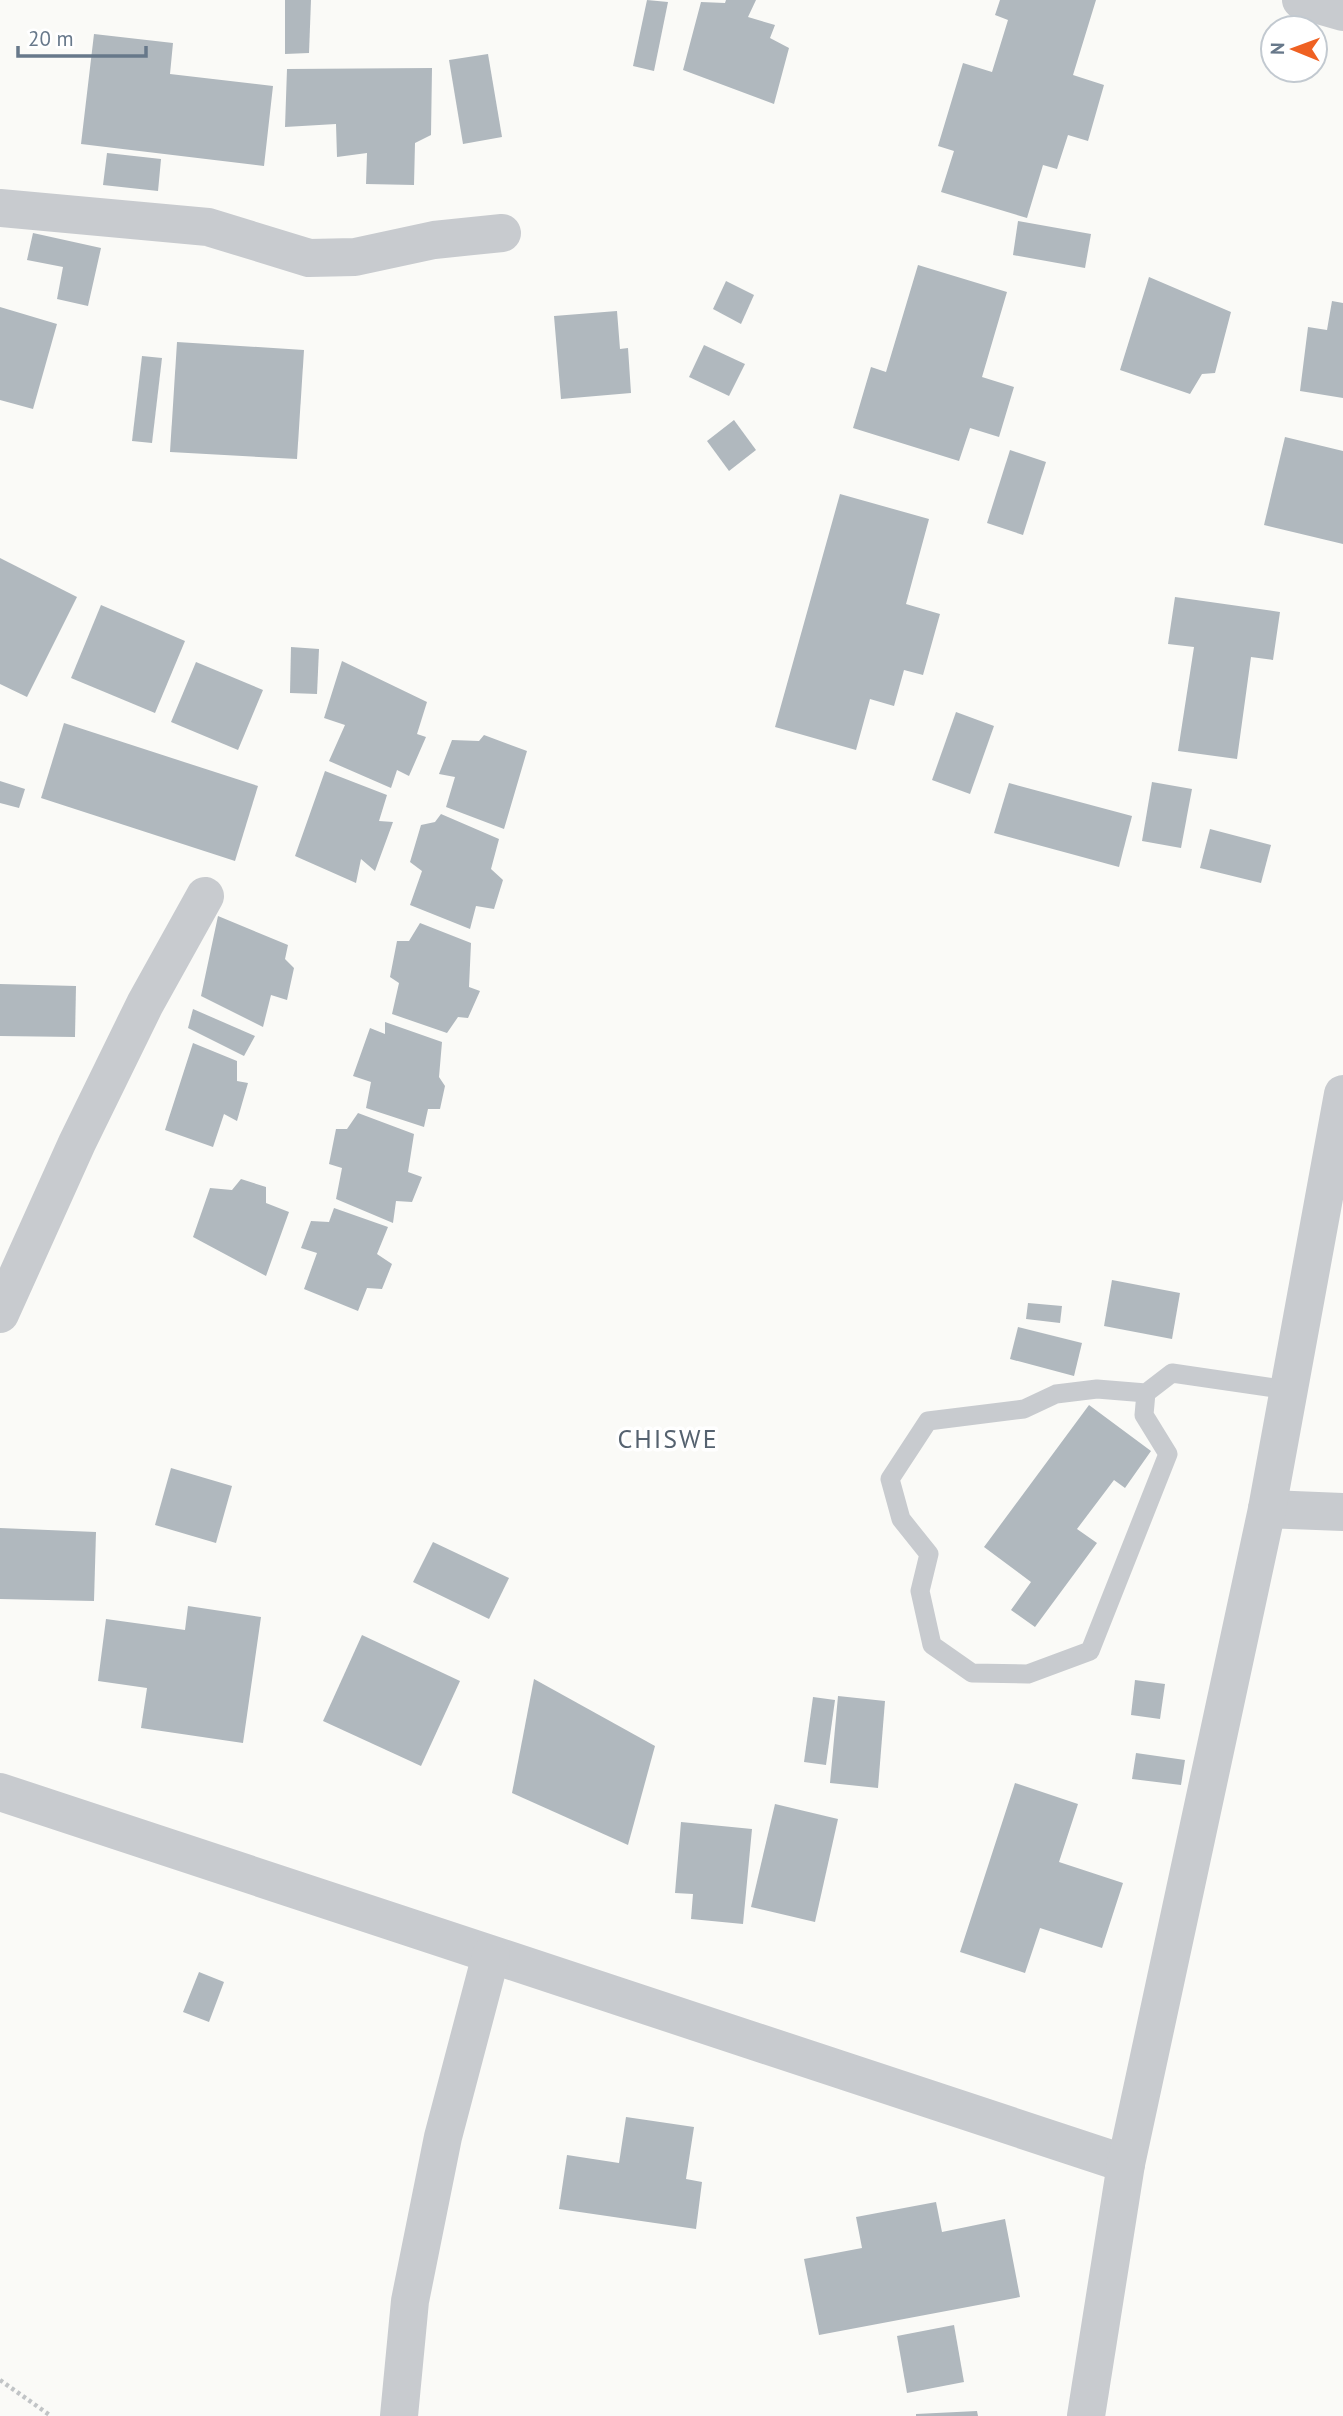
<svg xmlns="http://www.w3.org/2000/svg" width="1343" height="2416" font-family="'PT Sans',sans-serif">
  <rect width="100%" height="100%" fill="#fafaf7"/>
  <g fill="#b0b8be">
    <path d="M285,0h26l-2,53 -24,1z"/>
    <path d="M647,0l21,2 -14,69 -21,-5z"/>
    <path d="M726,0h30l-8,17 27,8 -5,13 19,10 -15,56 -91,-34 18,-68 24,1z"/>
    <path d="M1000,0h96l-23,75 31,10 -16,56 -20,-6 -11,34 -14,-4 -16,53 -86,-26 13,-41 -16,-5 25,-83 29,9 16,-52 -13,-5z"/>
    <path d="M94,34l79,9 -3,31 103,12 -9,80 -183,-22z"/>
    <path d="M488,54l14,83 -39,7 -14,-84z"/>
    <path d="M432,68l-1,67 -16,8 -1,42 -48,-1 1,-31 -30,4 -1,-33 -51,3 2,-58z"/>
    <path d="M107,153l54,6 -3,32 -55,-6z"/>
    <path d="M1018,221l73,13 -6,34 -72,-13z"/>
    <path d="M33,233l68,15 -13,58 -31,-7 6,-32 -36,-7z"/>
    <path d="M918,265l89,27 -25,85 32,10 -15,50 -29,-9 -11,33 -106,-33 18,-61 15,5z"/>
    <path d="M1149,277l82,35 -16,61 -13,1 -12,20 -70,-24z"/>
    <path d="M726,281l28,14 -13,29 -28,-15z"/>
    <path d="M1332,301l11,2v95l-43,-7 8,-64 19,3z"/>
    <path d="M0,307l57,17 -24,85 -33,-9z"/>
    <path d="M617,311l3,38 8,-1 3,45 -70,6 -7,-83z"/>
    <path d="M177,342l127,8 -7,109 -127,-7z"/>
    <path d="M704,345l41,19 -16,32 -40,-19z"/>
    <path d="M142,356l20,2 -10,85 -20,-2z"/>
    <path d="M734,420l22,30 -27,21 -22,-30z"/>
    <path d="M1285,437l58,14v93l-79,-19z"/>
    <path d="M1010,450l36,12 -23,73 -36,-12z"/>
    <path d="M840,494l89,25 -23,85 34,10 -17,61 -19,-5 -10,36 -24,-7 -14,51 -81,-23z"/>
    <path d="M0,558l77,39 -50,100 -27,-13z"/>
    <path d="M1175,597l105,15 -7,48 -22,-3 -14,102 -59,-8 16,-104 -26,-3z"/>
    <path d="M101,605l84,36 -30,72 -84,-35z"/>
    <path d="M291,647l28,2 -2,45 -27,-1z"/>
    <path d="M342,661l85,41 -10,32 9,3 -17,39 -12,-6 -6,18 -62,-27 16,-36 -21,-7z"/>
    <path d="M196,662l67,28 -25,60 -67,-28z"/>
    <path d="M956,712l38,14 -24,68 -38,-14z"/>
    <path d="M64,723l194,63 -23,75 -194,-63z"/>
    <path d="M484,735l43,16 -23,78 -58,-22 9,-30 -16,-3 13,-34 27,1z"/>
    <path d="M325,771l62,24 -8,26 14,1 -18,49 -14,-12 -5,24 -61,-27z"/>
    <path d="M0,781l25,8 -6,19 -19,-5z"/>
    <path d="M1152,782l40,7 -11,59 -39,-7z"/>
    <path d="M1009,783l123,33 -13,51 -125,-34z"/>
    <path d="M441,814l58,25 -8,30 12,11 -9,29 -18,-3 -6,23 -60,-24 12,-34 -12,-9 11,-37 14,-3z"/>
    <path d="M1210,829l61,16 -10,38 -61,-15z"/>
    <path d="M218,916l70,29 -3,14 9,9 -7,32 -16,-5 -8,32 -62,-31z"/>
    <path d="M420,923l51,20 -2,44 11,4 -12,27 -10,-1 -11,16 -55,-19 7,-31 -9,-6 7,-36h12z"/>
    <path d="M0,984l76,2 -1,51 -75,-1z"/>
    <path d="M193,1009l62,27 -11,20 -56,-28z"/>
    <path d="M385,1022l57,20 -3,35 6,9 -5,23h-12l-4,18 -58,-19 5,-26 -18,-6 17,-48 15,6z"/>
    <path d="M193,1043l44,18v20l11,2 -11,38 -13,-7 -11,33 -48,-17z"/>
    <path d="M358,1113l56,21 -6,38 14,5 -10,25 -16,-1 -3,22 -57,-24 6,-31 -13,-4 7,-35h11z"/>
    <path d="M241,1179l25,8v16l23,9 -23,64 -73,-39 17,-49 22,2z"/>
    <path d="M334,1208l54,19 -11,27 15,10 -10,25 -15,-1 -9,23 -54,-22 13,-36 -16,-5 10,-27 18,1z"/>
    <path d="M1112,1280l68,13 -8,46 -68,-13z"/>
    <path d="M1028,1303l34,3 -2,17 -34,-4z"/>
    <path d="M1018,1327l64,16 -8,33 -64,-17z"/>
    <path d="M1089,1405l62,46 -26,37 -11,-8 -37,49 20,14 -62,84 -24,-17 20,-28 -47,-35z"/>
    <path d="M171,1468l61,18 -16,57 -61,-18z"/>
    <path d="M0,1528l96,4 -2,69 -94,-2z"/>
    <path d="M433,1542l76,36 -20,41 -76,-37z"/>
    <path d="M188,1606l73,11 -18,126 -102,-15 6,-40 -49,-7 8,-62 79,11z"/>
    <path d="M362,1635l98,46 -39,85 -98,-45z"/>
    <path d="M534,1679l121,67 -27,99 -116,-52z"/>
    <path d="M1135,1680l30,4 -5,35 -29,-4z"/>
    <path d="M838,1696l47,5 -7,87 -48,-5z"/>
    <path d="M813,1697l22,3 -9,65 -22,-3z"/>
    <path d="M1136,1753l49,7 -4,25 -49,-6z"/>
    <path d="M1015,1783l63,21 -19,58 64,21 -21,65 -62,-20 -15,45 -65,-21z"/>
    <path d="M775,1804l63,15 -23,103 -64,-15z"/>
    <path d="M681,1822l71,7 -9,95 -52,-5 2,-25 -18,-1z"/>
    <path d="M199,1972l25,10 -15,40 -26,-10z"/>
    <path d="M626,2117l68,10 -8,52 16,3 -6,47 -137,-20 8,-54 52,8z"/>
    <path d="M936,2202l6,30 63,-13 15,78 -201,38 -15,-76 58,-11 -6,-31z"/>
    <path d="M954,2325l10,57 -57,11 -10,-57z"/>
    <path d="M977,2411l1,5h-62v-2z"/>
  </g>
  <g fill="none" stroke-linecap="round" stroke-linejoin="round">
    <path stroke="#c1c4c6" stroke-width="4.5" stroke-dasharray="3.5 3.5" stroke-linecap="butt" d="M0,2380l51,36"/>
    <path stroke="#c8cbcf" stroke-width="19" d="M1146,1393l-49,-4 -41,5 -32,15 -96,12 -38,58 11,40 28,35 -9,37 12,54 40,28 56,1 62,-23 78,-197 -24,-39 2,-22 26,-20 117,17"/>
    <g stroke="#c8cbcf" stroke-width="38">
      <path d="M1301,0l42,12"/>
      <path d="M0,208l208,19 101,31 46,-1 79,-17 68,-7"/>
      <path d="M0,1314l77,-171 68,-139 60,-108"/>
      <path d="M1267,1509l76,3"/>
      <path d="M0,1792l1126,372"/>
      <path d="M399,2416l11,-115 33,-164 48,-182"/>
      <path d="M1086,2416l40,-252 141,-655 76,-415"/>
    </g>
  </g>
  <g text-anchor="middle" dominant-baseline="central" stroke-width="7" stroke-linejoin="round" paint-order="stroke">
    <g font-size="26" letter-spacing="2" fill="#55626f" stroke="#fff">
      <text x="668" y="1438">CHISWE</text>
    </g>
  </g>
  <g transform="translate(1294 49) rotate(271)"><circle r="33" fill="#ffffff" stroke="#c2c9d0" stroke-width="2"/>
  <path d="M0-5L12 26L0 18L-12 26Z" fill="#ef6122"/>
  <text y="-10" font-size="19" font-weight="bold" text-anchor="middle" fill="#67788a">N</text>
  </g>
  <path d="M18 46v10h128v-10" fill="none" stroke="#67788a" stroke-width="3.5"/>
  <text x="28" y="46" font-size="21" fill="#67788a" stroke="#ffffff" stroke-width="5" paint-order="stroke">20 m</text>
</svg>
